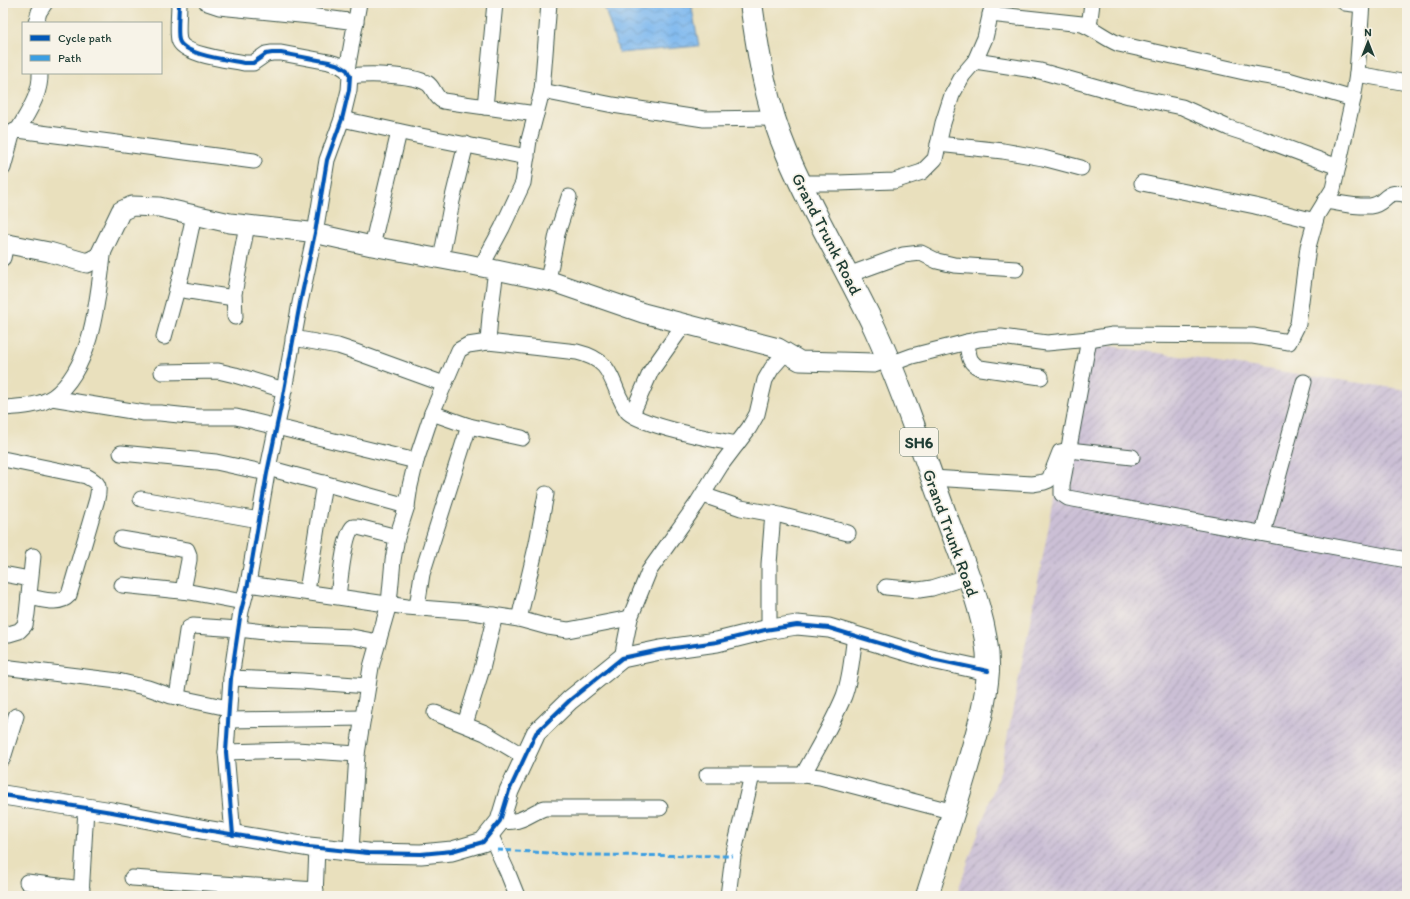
<svg xmlns="http://www.w3.org/2000/svg" width="1410" height="899" font-family="Itim,sans-serif">
  <defs>
    <pattern id="industrial-furrows" width="10" height="10" patternUnits="userSpaceOnUse"><rect width="10" height="10" fill="#cbbfd5"/><path d="M-1 1l2-2M0 10L10 0M9 11l2-2" fill="none" stroke="#a49cae"/></pattern>
    <pattern id="water-waves" width="16" height="10" patternUnits="userSpaceOnUse"><rect width="16" height="10" fill="#7db8ef"/><path d="M0 5q4-4 8 0t8 0" fill="none" stroke="#6697c2"/></pattern>
  </defs>
  <rect width="100%" height="100%" fill="#f7f3e8"/>
  <filter id="ink" filterUnits="userSpaceOnUse"><feTurbulence type="fractalNoise" baseFrequency=".025" numOctaves="2"/><feDisplacementMap in="SourceGraphic" scale="8" xChannelSelector="R" yChannelSelector="G"/><feConvolveMatrix kernelMatrix="1 2 1 2 8 2 1 2 1" color-interpolation-filters="sRGB"/></filter>
  <filter id="wash" filterUnits="userSpaceOnUse"><feTurbulence type="fractalNoise" baseFrequency=".012" numOctaves="4" result="noise"/><feDisplacementMap in="SourceGraphic" scale="16" xChannelSelector="R" yChannelSelector="G"/><feGaussianBlur stdDeviation="0.9" result="paint"/><feColorMatrix in="noise" values="0 0 0 0 0 0 0 0 0 0 0 0 0 0 0 0 0 1.4 0 .05"/><feComposite in="paint" operator="in"/></filter>
  <g filter="url(#wash)">
    <rect width="100%" height="100%" fill="#e9e0bd"/>
    <path fill="url(#industrial-furrows)" d="M1085,342l322,48v506h-451l45,-127z"/>
    <path fill="url(#water-waves)" stroke="#4e7a92" d="M603,3h88l8,43 -80,7z"/>
  </g>
  <g filter="url(#ink)">
    <g fill="none" stroke-linecap="round" stroke-linejoin="round">
      <g stroke="#3d5549" stroke-width="17">
        <g id="minor">
          <path d="M179,3c0,9 -2,29 0,37 4,15 51,20 65,23h9l13,-9 6,-1h9l48,9 10,3 8,5 3,6 -1,14 -7,29 -15,41 -12,73 -15,70 -18,98 -15,72 -19,111 -7,27 -10,67 -5,74 7,83"/>
          <path d="M207,3l12,4 91,9 46,6"/>
          <path d="M1345,3l17,2"/>
          <path d="M990,14l92,10c13,5 24,15 37,20l134,30 35,6 65,19"/>
          <path d="M36,23l3,-11 6,-9"/>
          <path d="M1089,27l3,-24"/>
          <path d="M975,61l65,10 89,25 53,11 47,21 31,10 78,29"/>
          <path d="M347,70l12,-67"/>
          <path d="M1357,74l50,9"/>
          <path d="M350,76c18,-2 60,-2 77,7 7,4 7,14 16,18l93,13"/>
          <path d="M542,91l71,14 91,14 70,-1"/>
          <path d="M485,107l10,-104"/>
          <path d="M342,119l69,15 116,23"/>
          <path d="M18,130c10,-18 23,-36 22,-57"/>
          <path d="M938,144l65,7 40,7 38,10"/>
          <path d="M3,168l9,-33 2,-4 4,-1 236,31"/>
          <path d="M800,183h38l56,-2 28,-9 13,-13 8,-36 9,-28 11,-20 12,-14 10,-23 8,-35"/>
          <path d="M1142,183l113,23 60,15"/>
          <path d="M1325,201c15,2 30,6 45,5 18,-2 13,-18 37,-11"/>
          <path d="M372,246l27,-114"/>
          <path d="M3,258l3,-14"/>
          <path d="M441,259l11,-58 14,-57"/>
          <path d="M481,267l21,-39 21,-45 6,-43 13,-49 7,-88"/>
          <path d="M496,270l-6,46 -2,26 89,10c29,7 32,19 42,44 3,5 5,12 9,16 15,14 87,28 109,32"/>
          <path d="M848,275l55,-20 18,-2 16,8 17,4 62,4"/>
          <path d="M548,280l9,-46 12,-37"/>
          <path d="M177,289l57,9"/>
          <path d="M235,317l-1,-23 13,-69"/>
          <path d="M164,337l18,-66 12,-56"/>
          <path d="M293,338l45,8 15,5 91,33"/>
          <path d="M1089,339l-27,146v9l6,4 339,62"/>
          <path d="M967,342c2,12 0,20 13,26l61,9"/>
          <path d="M890,364l22,-8 67,-17 22,-2 46,6 42,-4 24,-4 140,1 36,6 9,-18 10,-77 9,-32 16,-26 20,-90 4,-25 5,-71"/>
          <path d="M162,372l56,-1 17,4 49,15"/>
          <path d="M52,398l92,15h16l38,4h38l180,44"/>
          <path d="M3,408c16,-1 37,-2 50,-11 41,-30 45,-103 51,-149"/>
          <path d="M432,413l37,13 53,12"/>
          <path d="M632,414l19,-43 34,-48"/>
          <path d="M121,453l95,9 51,11"/>
          <path d="M3,459l83,17c13,7 14,9 11,23l-28,96c-10,11 -27,4 -40,2"/>
          <path d="M268,468l139,38"/>
          <path d="M932,478l100,6 12,-2 5,-2 11,-28 9,-2 63,7"/>
          <path d="M703,495l38,13 39,7 68,18"/>
          <path d="M141,499l118,21"/>
          <path d="M1263,533l41,-151"/>
          <path d="M121,539l66,11 2,5v5l-6,31"/>
          <path d="M3,574l27,5"/>
          <path d="M248,584l159,23 65,5 47,7 29,8 20,3 62,-12"/>
          <path d="M122,585l68,7 53,10"/>
          <path d="M886,587l33,3 13,-2 35,-11"/>
          <path d="M307,591l17,-108"/>
          <path d="M338,596c2,-14 6,-61 15,-69h5l39,10"/>
          <path d="M417,607l5,-33 47,-148"/>
          <path d="M519,619l18,-76 9,-49"/>
          <path d="M769,630v-66l4,-51"/>
          <path d="M3,634h6l10,-3 6,-6 2,-11 6,-58"/>
          <path d="M622,658l8,-40 19,-47 47,-66 25,-40 28,-37 8,-14 8,-34 7,-12 14,-16"/>
          <path d="M3,667l115,14 30,7 23,8 57,12"/>
          <path d="M231,678l70,3 67,5"/>
          <path d="M177,697l10,-66 2,-3 4,-2 46,3 42,5 71,3 26,5"/>
          <path d="M435,713l50,20 40,24"/>
          <path d="M227,720l136,-2"/>
          <path d="M465,724l17,-55 13,-54"/>
          <path d="M226,752l70,-2 61,4"/>
          <path d="M3,758l13,-42"/>
          <path d="M707,775h96l17,2 134,35"/>
          <path d="M803,775c14,-26 30,-52 41,-79 7,-19 8,-41 11,-60"/>
          <path d="M500,821c5,0 9,1 14,0 11,-1 20,-10 31,-13h115"/>
          <path d="M490,834l17,37 10,25"/>
          <path d="M351,850l6,-96 14,-87 18,-63 4,-44 4,-23 10,-31 3,-20 6,-25 16,-48 27,-63 9,-5 20,-3"/>
          <path d="M132,878l184,12"/>
          <path d="M27,882l55,7"/>
          <path d="M81,896l5,-88"/>
          <path d="M315,896l2,-48"/>
          <path d="M728,896l5,-40 19,-81"/>
        </g>
      </g>
      <g stroke="#3d5549" stroke-width="21">
        <g id="tertiary">
          <path d="M3,243l46,9 38,11 12,-6 22,-46 11,-5 27,1 71,16 79,9 63,14 91,17 90,19 90,31 135,35 22,13 74,2 13,-5"/>
          <path d="M3,795l109,17 94,18 103,17 59,6 53,1 31,-3 31,-9 17,-21 9,-30 27,-58 34,-33 52,-42 38,-8 57,-8 48,-12 32,-5 32,3 103,31 56,12"/>
        </g>
      </g>
      <g stroke="#3d5549" stroke-width="24">
        <path id="primary" d="M751,3c7,50 15,101 35,148 25,61 61,118 89,178 28,61 48,125 71,187 17,47 44,106 42,155 -2,32 -11,63 -20,93 -13,45 -27,88 -41,132"/>
      </g>
      <use href="#minor" stroke="#fff" stroke-width="15"/>
      <use href="#tertiary" stroke="#fff" stroke-width="19"/>
      <use href="#primary" stroke="#fff" stroke-width="22"/>
      <path stroke="#3c9ee2" stroke-width="3" stroke-dasharray="6 3" stroke-linecap="butt" d="M497,850l88,5 148,1"/>
      <g stroke="#f7f3e8" stroke-width="6">
        <g id="cycleway">
          <path d="M179,3c0,9 -2,29 0,37 4,15 51,20 65,23h9l13,-9 6,-1h9l48,9 10,3 8,5 3,6 -1,14 -7,29 -15,41 -12,73 -15,70 -18,98 -15,72 -19,111 -7,27 -10,67 -5,74 7,83"/>
          <path d="M3,795l109,17 94,18 103,17 59,6 53,1 31,-3 31,-9 17,-21 9,-30 27,-58 34,-33 52,-42 38,-8 57,-8 48,-12 32,-5 32,3 103,31 56,12"/>
        </g>
      </g>
      <use href="#cycleway" stroke="#0057b8" stroke-width="4"/>
    </g>
  </g>
  <g text-anchor="middle" dominant-baseline="central" stroke-width="3.5" stroke-linejoin="round" paint-order="stroke">
    <rect fill="#f7f3e8" stroke="#60746a" stroke-width="1" x="900" y="428" width="38" height="28" rx="3"/>
    <g font-size="16" font-weight="bold" fill="#1f3d34">
      <text x="919" y="442">SH6</text>
    </g>
    <g font-size="17" fill="#1f3d34" stroke="#f7f3e8">
      <text transform="translate(827 234) rotate(63)">Grand Trunk Road</text>
      <text transform="translate(951 533) rotate(70)">Grand Trunk Road</text>
    </g>
  </g>
  <rect width="1410" height="899" fill="none" stroke="#f7f3e8" stroke-width="16"/>
  <rect x="22" y="22" width="140" height="52" fill="#f7f3e8" stroke="#a1aaa0"/>
  <rect x="30" y="35" width="20" height="6" fill="#0057b8" stroke="#a1aaa0"/>
  <text x="58" y="42" font-size="12" fill="#1f3d34">Cycle path</text>
  <rect x="30" y="55" width="20" height="6" fill="#3c9ee2" stroke="#a1aaa0"/>
  <text x="58" y="62" font-size="12" fill="#1f3d34">Path</text>
  <g transform="translate(1368 42)" stroke="#f7f3e8" stroke-width="3" paint-order="stroke">
  <path d="M0-3L7 15L0 10L-7 15Z" fill="#1f3d34"/>
  <text y="-6" font-size="11" font-weight="bold" text-anchor="middle" fill="#1f3d34">N</text>
  </g>
</svg>
